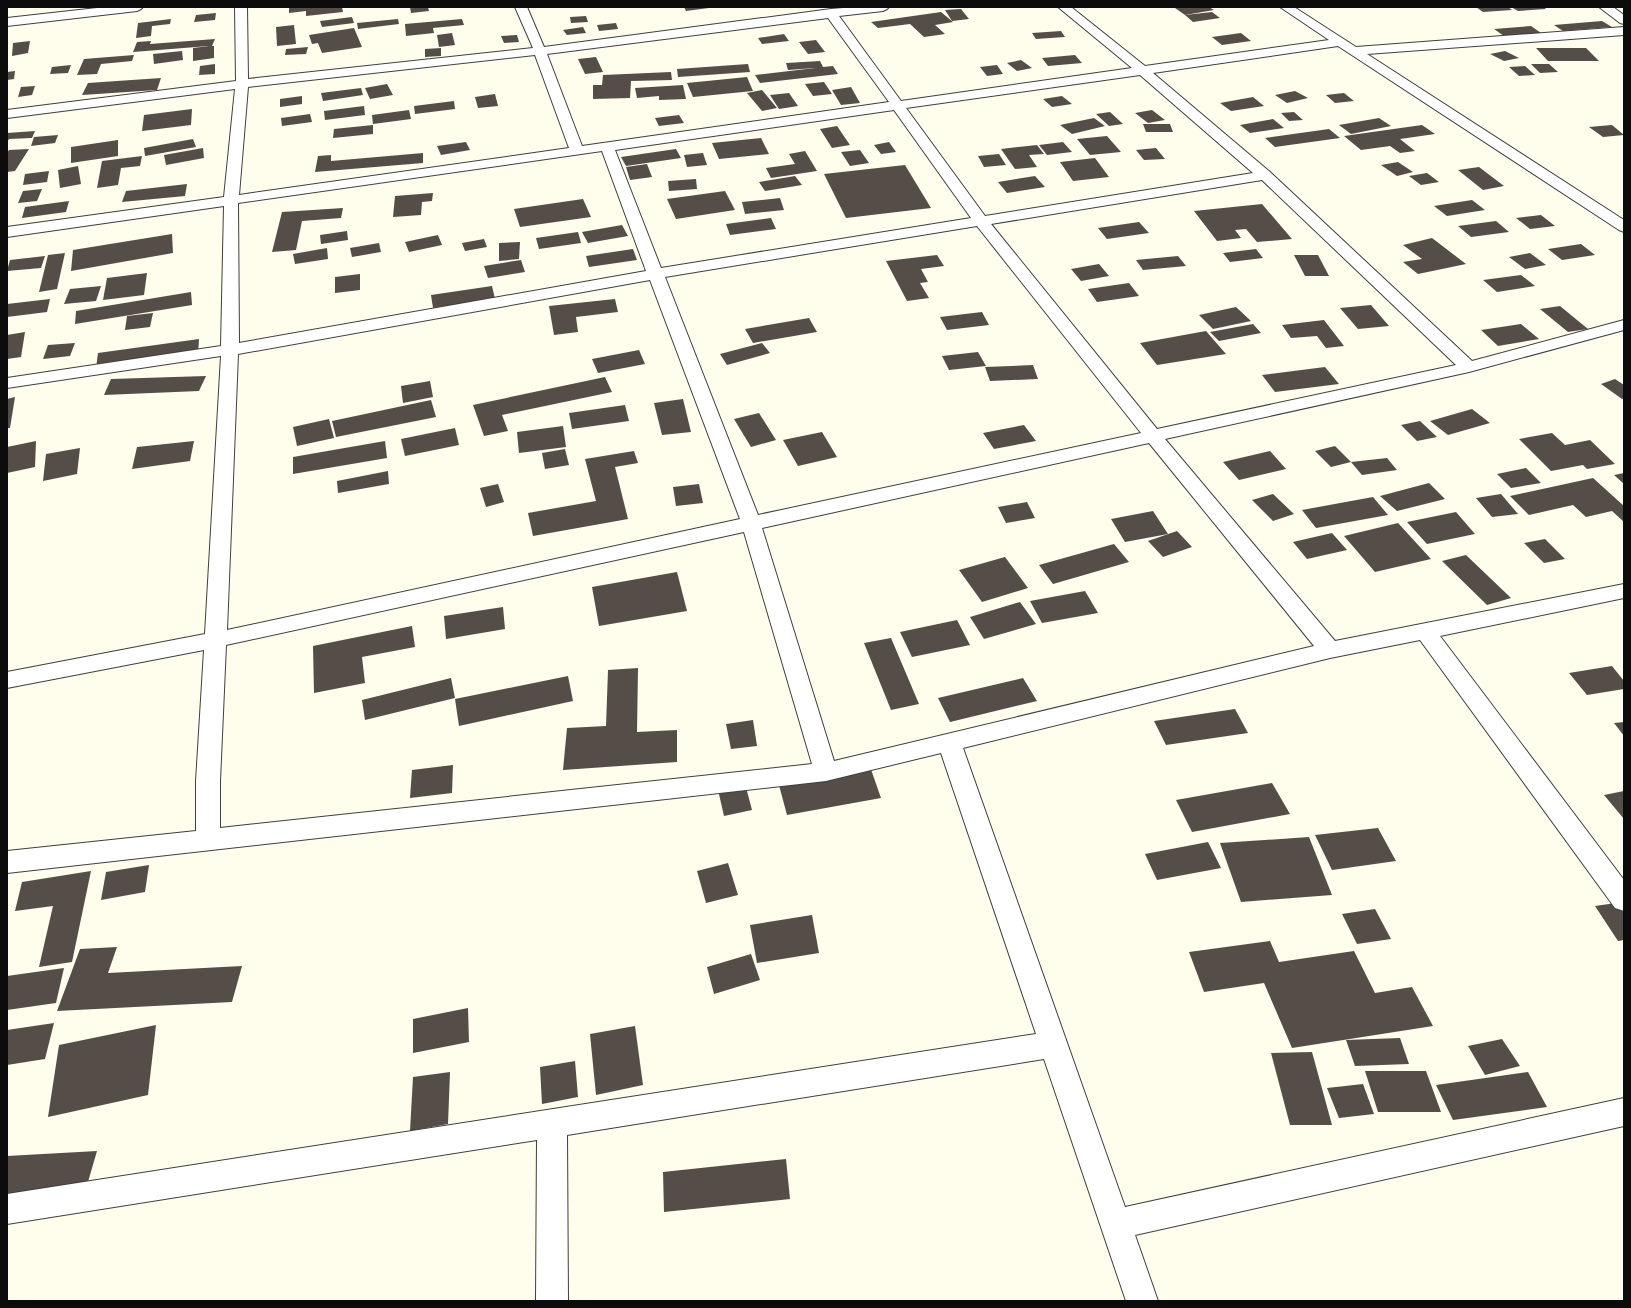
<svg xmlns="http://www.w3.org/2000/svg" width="1631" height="1308" font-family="'Noto Serif',serif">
  <rect width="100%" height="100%" fill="#fffdec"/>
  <g fill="#554e48">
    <path d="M289,7h53l1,5 -37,4v-5l-17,2z"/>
    <path d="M410,7h18l1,4 -18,2z"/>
    <path d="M684,7h25v1l-23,3z"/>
    <path d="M1179,7h30l5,3 -29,5 -10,-7z"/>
    <path d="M1476,7h32l4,3 -29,2z"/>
    <path d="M1511,7h33l2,2 -28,2z"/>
    <path d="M961,9l8,10 -17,2 -7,-11z"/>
    <path d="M941,12l12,10 -18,3 10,9 -21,3 -14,-13 -32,4 -7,-6z"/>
    <path d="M1212,12l8,6 -27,4 -8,-7z"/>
    <path d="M216,13l-1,7 -21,2 2,-7z"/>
    <path d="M586,16l2,6 -17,1 -1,-6z"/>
    <path d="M352,17l2,6 -32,4 -2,-6z"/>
    <path d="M171,19l-1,5 -18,2 -1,10 -15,2 2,-15z"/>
    <path d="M398,19l1,5 -41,5 -1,-6z"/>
    <path d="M462,19l2,6 -31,3 1,5 -28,3 -1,-12z"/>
    <path d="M1602,21l10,6 -49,4 -9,-6z"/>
    <path d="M616,23l2,6 -19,2 -2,-6z"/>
    <path d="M294,25l2,19 -19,2 -1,-19z"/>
    <path d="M1531,26l10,7 -37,3 -10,-7z"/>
    <path d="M583,27l3,6 -19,2 -4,-5z"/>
    <path d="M354,28l8,19 -40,6 -4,-10 -6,1 -3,-9z"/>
    <path d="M1061,31l4,6 -29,2 -4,-6z"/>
    <path d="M452,33l3,12 -16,2 -2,-12z"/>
    <path d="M1241,33l10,8 -29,4 -10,-8z"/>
    <path d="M784,34l5,7 -27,3 -4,-6z"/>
    <path d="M517,35l2,7 -15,1 -3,-7z"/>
    <path d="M215,39l-3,7h2v12l-21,3v-13l16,-2 -76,6 4,-10 14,-1 -1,3z"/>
    <path d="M816,40l9,12 -17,2 -9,-12z"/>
    <path d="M30,41l-2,12 -16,3 1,-13z"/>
    <path d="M308,47l-2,7 -21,1 1,-6z"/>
    <path d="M441,48v8l-16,1v-8z"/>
    <path d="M1536,48h50l13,13h-51z"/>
    <path d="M182,51l1,9 -29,4 -1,-10z"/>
    <path d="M1505,51l14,7 -15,3 -14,-7z"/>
    <path d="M134,55l-2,6 -31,3 -4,10 -20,1 7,-16z"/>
    <path d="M1075,55l7,8 -34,3 -6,-8z"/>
    <path d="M596,57l7,15 -18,2 -7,-15z"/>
    <path d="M1021,60l11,8 -15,3 -10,-8z"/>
    <path d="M820,61l3,6 10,-1 5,8 -78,9 -5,-8 60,-7 -27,2 -2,-7z"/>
    <path d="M215,64v10l-16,1 1,-9z"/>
    <path d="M748,64l2,8 -72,5 -1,-8z"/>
    <path d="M1531,64h18l9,8 -18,1z"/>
    <path d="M71,65l-3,8 -18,1 2,-7z"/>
    <path d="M997,65l6,9 -16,2 -7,-9z"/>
    <path d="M1525,66l10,9 -16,1 -10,-9z"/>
    <path d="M15,71l-1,8 -7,1v-8z"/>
    <path d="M671,72l1,8 -41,1 -1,17 -37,1v-14h9l1,-10z"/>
    <path d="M747,77l6,14 -60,6 -6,-14z"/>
    <path d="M161,78l-4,12 -75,5 6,-12z"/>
    <path d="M824,82l8,12 -19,2 -8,-12z"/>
    <path d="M387,84l6,11 -23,4 -5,-11z"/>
    <path d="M683,85l3,14 -27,1v-4l-22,2 -2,-10z"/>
    <path d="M35,86l-3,9 -14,2 3,-10z"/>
    <path d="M851,87l9,16 -19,2 -9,-15z"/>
    <path d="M361,88l2,7 -40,6 -2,-8z"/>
    <path d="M762,90l15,18 -15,3 -15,-18z"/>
    <path d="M1295,91l13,7 -21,5 -12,-8z"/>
    <path d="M789,93l9,13 -19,3 -9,-14z"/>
    <path d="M1344,93l10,8 -19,2 -9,-8z"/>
    <path d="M495,94l3,12 -20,2 -3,-11z"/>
    <path d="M302,96v8l-22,3v-8z"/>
    <path d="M1062,96l10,8 -20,3 -9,-8z"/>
    <path d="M1253,97l11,9 -33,5 -11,-8z"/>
    <path d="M454,101l1,8 -40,5 -1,-8z"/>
    <path d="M364,106l1,9 -40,5 -1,-9z"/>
    <path d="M192,109l-1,16 -49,6 2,-16z"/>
    <path d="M409,110l2,9 -38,5 -1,-9z"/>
    <path d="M1152,110l13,10 -17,3 -13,-10z"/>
    <path d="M1110,112l13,12 -14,2 -13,-12z"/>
    <path d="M1294,112l9,8 -14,1 -8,-8z"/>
    <path d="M310,114l2,8 -30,4 -1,-8z"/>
    <path d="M679,115l5,8 -25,3 -4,-8z"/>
    <path d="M1094,118l11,8 -33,8 -12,-9z"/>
    <path d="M1379,118l12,8 -40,8 -12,-9z"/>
    <path d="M1273,119l11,9 -34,5 -10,-8z"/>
    <path d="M1143,124h27l3,8h-27z"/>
    <path d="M373,125v9l-40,4 1,-9z"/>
    <path d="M1422,125l13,9 -35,5 15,12 -15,2 -10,-7 -29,4 -17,-14z"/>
    <path d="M1612,125l12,10 -21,2 -14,-10z"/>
    <path d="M837,126l13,19 -18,3 -12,-19z"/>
    <path d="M1329,129l11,9 -65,9 -10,-9z"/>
    <path d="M35,131l-3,7 -23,1 -2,3v-9z"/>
    <path d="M58,135l-3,8 -24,3 3,-9z"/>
    <path d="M1107,136l14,16 -31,3 -13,-16z"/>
    <path d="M761,138l8,16 -50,5 -7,-16z"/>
    <path d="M193,139l3,8 -51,9 -1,-8z"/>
    <path d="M118,140v16l-47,7v-16z"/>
    <path d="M466,142l4,8 -29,5 -4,-9z"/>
    <path d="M889,142l7,10 -15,2 -7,-9z"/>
    <path d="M1063,142l9,10 -25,3 -8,-10z"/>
    <path d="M1037,145l7,9 -15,1 8,12 -22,2 -14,-20z"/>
    <path d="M203,148l1,10 -38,7 -2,-10z"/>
    <path d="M1156,148l9,11 -21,1 -8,-10z"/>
    <path d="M29,149l-14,22 -8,1v-19l2,-3z"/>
    <path d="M676,149l5,9 -55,8 -5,-9z"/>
    <path d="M860,150l9,13 -19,3 -9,-14z"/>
    <path d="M805,151l12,20 -46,7 -5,-10 29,-4 -6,-10z"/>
    <path d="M423,153v10l-108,9 3,-16 13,-1v6z"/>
    <path d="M703,153l4,12 -20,2 -3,-12z"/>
    <path d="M999,154l7,11 -22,2 -6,-11z"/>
    <path d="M142,156l-2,10 -19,2 -3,17 -21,3 5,-27z"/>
    <path d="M1095,158l14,19 -36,4 -13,-19z"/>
    <path d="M1398,162l15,10 -16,4 -16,-11z"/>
    <path d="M647,164l5,13 -22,3 -4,-13z"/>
    <path d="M905,165l26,43 -85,10 -22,-44z"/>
    <path d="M78,166l3,18 -21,4 -2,-18z"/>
    <path d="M1479,167l25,19 -21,4 -25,-20z"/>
    <path d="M49,171l-2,11 -24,3 2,-11z"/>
    <path d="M1427,173l12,9 -18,3 -12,-9z"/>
    <path d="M795,176l7,9 -37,6 -6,-9z"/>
    <path d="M1035,176l10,11 -38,6 -9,-11z"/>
    <path d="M696,179l1,10 -28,2 -1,-10z"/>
    <path d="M187,184l-2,12 -63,6 4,-11z"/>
    <path d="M42,189l-5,12 -19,2 5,-12z"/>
    <path d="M725,191l10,19 -59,9 -9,-20z"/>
    <path d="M433,193l-1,8 -10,1 -1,13 -28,2 2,-21z"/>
    <path d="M780,198l4,12 -39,4 -3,-12z"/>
    <path d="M583,199l8,18 -71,10 -6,-18z"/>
    <path d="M1472,200l13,10 -38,6 -13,-10z"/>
    <path d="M69,201l-3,11 -44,6 3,-11z"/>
    <path d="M1262,204l30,35 -35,3 -11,-13 -11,1 6,8 -24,3 -23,-30z"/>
    <path d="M343,208l-2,10 -39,3 -6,29 -24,2 10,-40z"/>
    <path d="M1541,215l14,11 -25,3 -14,-11z"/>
    <path d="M771,218l5,11 -46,6 -4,-11z"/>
    <path d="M1496,221l13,11 -38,5 -13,-11z"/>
    <path d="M1139,222l10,11 -42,6 -9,-11z"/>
    <path d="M622,225l6,11 -40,7 -6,-11z"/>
    <path d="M347,231l1,9 -27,4 -1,-9z"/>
    <path d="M578,232l3,11 -42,6 -3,-11z"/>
    <path d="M172,234l1,19 -102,18 2,-21z"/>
    <path d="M438,235l4,10 -33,7 -4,-10z"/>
    <path d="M1432,238l34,26 -48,10 -15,-12 19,-3 -19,-14z"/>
    <path d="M484,239l3,8 -22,4 -3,-8z"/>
    <path d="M520,242l-1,17 -20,2v-18z"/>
    <path d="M379,243l2,9 -29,5 -2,-9z"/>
    <path d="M1581,244l14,11 -33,5 -14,-11z"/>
    <path d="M327,248l1,11 -33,5 -2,-10z"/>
    <path d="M633,249l4,11 -48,7 -3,-11z"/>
    <path d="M1256,249l7,9 -33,4 -7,-9z"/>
    <path d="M65,253l-8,36 -18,3 9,-37z"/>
    <path d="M1530,253l16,12 -21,4 -16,-12z"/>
    <path d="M937,255l7,11 -23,3 7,13 -8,1 9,15 -22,3 -21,-40z"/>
    <path d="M1294,255h24l11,21h-24z"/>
    <path d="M45,256l-4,12 -34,3 3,-11z"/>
    <path d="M1178,256l8,10 -43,4 -7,-10z"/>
    <path d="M521,260l4,12 -37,6 -4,-12z"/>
    <path d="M1099,264l10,12 -28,5 -10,-12z"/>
    <path d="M147,273l-3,22 -41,5 4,-22z"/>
    <path d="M360,274v16l-25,3v-16z"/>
    <path d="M1521,275l14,11 -38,6 -14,-12z"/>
    <path d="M1129,283l10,13 -42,6 -9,-13z"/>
    <path d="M101,286l-5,15 -32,3 6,-15z"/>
    <path d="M492,286l3,13 -62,9 -2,-13z"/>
    <path d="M191,292l1,13 -117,19 1,-13z"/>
    <path d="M50,299l-3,13 -40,5v-13z"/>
    <path d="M615,299l3,13 -42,5 2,15 -24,3 -5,-29z"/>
    <path d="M1371,305l18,21 -31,3 -18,-21z"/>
    <path d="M1560,306l28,23 -20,3 -28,-23z"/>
    <path d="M1236,307l15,14 -38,8 -14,-14z"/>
    <path d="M982,312l7,13 -42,5 -7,-13z"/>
    <path d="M153,313l-3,14 -25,3 2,-14z"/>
    <path d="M809,318l8,14 -64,11 -8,-14z"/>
    <path d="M1324,320l20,26 -18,2 -9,-12 -26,2 -9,-13z"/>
    <path d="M1253,324l8,9 -42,8 -9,-9z"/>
    <path d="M1521,324l18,15 -41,7 -17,-16z"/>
    <path d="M1206,331l20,23 -69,11 -17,-22z"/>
    <path d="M25,332l-4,25 -14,2v-24z"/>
    <path d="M199,339l-1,15 -102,14 2,-15z"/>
    <path d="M75,343l-5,13 -27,3 5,-14z"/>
    <path d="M762,343l8,10 -43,12 -7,-11z"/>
    <path d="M639,350l6,14 -47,9 -6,-14z"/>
    <path d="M978,352l8,14 -37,4 -7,-14z"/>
    <path d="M1033,365l5,14 -48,2 -5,-14z"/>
    <path d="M1325,367l14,17 -64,8 -13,-17z"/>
    <path d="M206,376l-7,15 -95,4 7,-16z"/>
    <path d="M605,377l7,15 -110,23 6,16 -24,5 -11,-31z"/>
    <path d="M1615,379l9,6v13l-2,1 -21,-15z"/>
    <path d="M430,381l3,16 -30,6 -2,-17z"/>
    <path d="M15,397l-5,31h-3v-29z"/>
    <path d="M683,399l8,33 -29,3 -8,-32z"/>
    <path d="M431,400l5,17 -100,20 -4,-16z"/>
    <path d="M625,405l4,16 -57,8 -3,-16z"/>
    <path d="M1472,409l18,14 -42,12 -18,-14z"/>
    <path d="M759,413l17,27 -25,7 -17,-28z"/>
    <path d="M329,419l5,19 -37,8 -4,-19z"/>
    <path d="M1420,421l17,16 -20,4 -16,-16z"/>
    <path d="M1024,425l12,16 -42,8 -11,-16z"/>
    <path d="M563,426l3,21 -47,6 -2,-21z"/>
    <path d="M455,428l4,17 -54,11 -4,-17z"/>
    <path d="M822,432l15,25 -39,9 -15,-26z"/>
    <path d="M1552,433l13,12 25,-5 25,24 -28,5 -4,-4 -32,6 -32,-32z"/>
    <path d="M36,441l-1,26 -28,6v-26z"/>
    <path d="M194,441l-4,20 -58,8 5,-22z"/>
    <path d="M385,441l2,17 -94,16v-17z"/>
    <path d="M1335,446l16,16 -20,5 -16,-16z"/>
    <path d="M80,448l-3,26 -34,7 3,-27z"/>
    <path d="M565,449l4,16 -24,4 -3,-16z"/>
    <path d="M634,451l4,12 -23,4 13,52 -95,17 -5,-23 68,-12 -11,-42z"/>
    <path d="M1270,451l16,18 -47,11 -16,-18z"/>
    <path d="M1387,458l10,12 -35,5 -11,-13z"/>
    <path d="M1526,468l15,15 -30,5 -14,-14z"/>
    <path d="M388,471l1,13 -51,9 -1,-12z"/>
    <path d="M1624,473v11l-10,-9z"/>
    <path d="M1593,478l31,28v16l-12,-11 -26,6 -13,-12 -44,10 -19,-19z"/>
    <path d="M1429,483l16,16 -48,12 -17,-15z"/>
    <path d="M498,484l6,18 -18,5 -6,-19z"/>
    <path d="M699,484l4,19 -27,3 -3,-19z"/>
    <path d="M1273,494l21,20 -21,7 -21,-21z"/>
    <path d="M1501,494l17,20 -26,3 -16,-19z"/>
    <path d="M1373,497l15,18 -72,13 -14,-18z"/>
    <path d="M1027,502l8,16 -29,5 -8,-16z"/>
    <path d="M1153,511l15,23 -43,8 -14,-23z"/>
    <path d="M1456,512l19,22 -48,10 -20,-22z"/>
    <path d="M1398,523l33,36 -56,13 -31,-36z"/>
    <path d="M1177,531l15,16 -29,10 -15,-16z"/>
    <path d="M1332,533l15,17 -40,9 -14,-17z"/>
    <path d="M1545,539l20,20 -21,4 -20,-20z"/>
    <path d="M1114,544l15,18 -76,22 -14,-19z"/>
    <path d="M1466,555l45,43 -24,7 -45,-44z"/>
    <path d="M1005,557l23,31 -46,14 -23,-32z"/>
    <path d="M677,572l10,39 -88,15 -7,-39z"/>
    <path d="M1085,591l13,22 -56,10 -12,-22z"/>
    <path d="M1020,602l16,22 -52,15 -14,-22z"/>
    <path d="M503,607l2,22 -59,10 -2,-23z"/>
    <path d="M957,620l13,25 -58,12 -12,-25z"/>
    <path d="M412,626l3,21 -53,10 3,26 -51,10 -1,-47z"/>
    <path d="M891,638l28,66 -28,6 -27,-67z"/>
    <path d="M1612,666l12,15v8l-37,6 -18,-22z"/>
    <path d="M638,668l-1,64 40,-2v32l-114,8 4,-42 39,-2 2,-56z"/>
    <path d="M568,676l5,25 -114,25 -4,-27z"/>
    <path d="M451,678l4,20 -90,22 -3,-20z"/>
    <path d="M1023,678l14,23 -87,21 -12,-24z"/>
    <path d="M1235,709l13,24 -82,12 -12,-24z"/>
    <path d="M753,720l4,26 -26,3 -5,-25z"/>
    <path d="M1624,722v14l-10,-13z"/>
    <path d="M867,758l14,40 -94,17 -11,-41z"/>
    <path d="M453,765l-1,28 -42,5 2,-28z"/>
    <path d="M743,776l9,34 -28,6 -8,-35z"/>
    <path d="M1272,783l18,31 -98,18 -16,-32z"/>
    <path d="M1624,791v28l-20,-24z"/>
    <path d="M1378,828l18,33 -64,9 -17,-35z"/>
    <path d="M1309,837l23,58 -91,7 -21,-59z"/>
    <path d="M1208,842l13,26 -64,12 -12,-26z"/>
    <path d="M728,863l10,32 -32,8 -9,-32z"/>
    <path d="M149,865l-4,27 -44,8 5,-28z"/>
    <path d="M91,871l-19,91 -33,5 14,-61 -38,5 7,-29z"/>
    <path d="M1623,902l1,2v36l-6,1 -23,-35z"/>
    <path d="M1375,909l16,30 -34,5 -15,-30z"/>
    <path d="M812,915l7,38 -62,10 -7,-38z"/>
    <path d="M1270,941l9,21 75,-11 21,42 37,-6 21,39 -141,22 -28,-65 -60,9 -15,-40z"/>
    <path d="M117,947l-9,26 134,-7 -10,36 -175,9 23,-62z"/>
    <path d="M751,954l9,26 -46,14 -7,-27z"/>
    <path d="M64,968l-8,35 -49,7v-34z"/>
    <path d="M468,1008l1,34 -56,11v-34z"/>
    <path d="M54,1023l-9,36 -38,6v-35z"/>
    <path d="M156,1025l-8,70 -100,22 11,-72z"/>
    <path d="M635,1026l8,59 -47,10 -6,-61z"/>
    <path d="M1400,1038l9,26 -54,2 -9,-26z"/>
    <path d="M1502,1039l18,27 -35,9 -17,-29z"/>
    <path d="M1312,1052l20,73h-42l-19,-72z"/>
    <path d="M575,1061l3,36 -36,7 -2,-37z"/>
    <path d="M1365,1071h61l15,41h-63z"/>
    <path d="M450,1072l-2,52 -38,7 3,-54z"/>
    <path d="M1528,1072l19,35 -94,13 -17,-35z"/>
    <path d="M1363,1084l11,30 -35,4 -12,-30z"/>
    <path d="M97,1151l-12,41 -78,5v-41z"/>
    <path d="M786,1159l4,40 -126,13 -1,-40z"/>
  </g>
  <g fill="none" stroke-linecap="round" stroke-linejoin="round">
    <g stroke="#3f3f3f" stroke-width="2">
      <g id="minor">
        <path d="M106,7h37l-2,2 -4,2 -130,15v-8z"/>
        <path d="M235,7h12l1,72 285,-31 -18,-41h12l17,40 287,-38 24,-2h34l-2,2 -4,2 -44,5 62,85 231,-33 -74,-61h13l74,59 184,-26 -49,-33h14l62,40 268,-20v8l-257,19 257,166v12l-5,-2 -281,-184 -185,27 117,99 202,189 152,-41v10l-155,42 -304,67 170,202 289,-57v14l-184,38 184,244v31l-9,-3 -195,-268 -90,18 -367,90 162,459 499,-109v28l-489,109 23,66h-32l-82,-242 -477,76 1,166h-32l1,-161 -530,84v-30l1029,-160 -95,-281 -115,28 -819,92v-22l189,-20v-50l8,-131 -197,38v-16l198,-38 16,-278 -214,32v-10l214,-32 3,-140 -217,31v-10l217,-30 11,-108 -228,29v-8l229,-29zM828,18l61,84 -307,44 -35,-92zM535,55l34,93 -330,47 9,-108zM1140,75l113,98 -268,43 -79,-108zM894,110l77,108 -310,50 -46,-118zM602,151l44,120 -407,72 -1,-140zM1262,180l194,185 -299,64 -166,-205zM977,226l164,207 -383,82 -93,-238zM650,280l90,239 -513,111 11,-276zM1149,443l165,203 -480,115 -72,-233zM744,532l68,232 -592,64v-47l6,-136z"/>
        <path d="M1599,7h14l11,8v9l-4,-1z"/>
      </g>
    </g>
    <use href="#minor" fill="#fff" fill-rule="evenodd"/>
  </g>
  <rect width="1631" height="1308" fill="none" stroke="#0c0c0c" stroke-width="16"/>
</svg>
